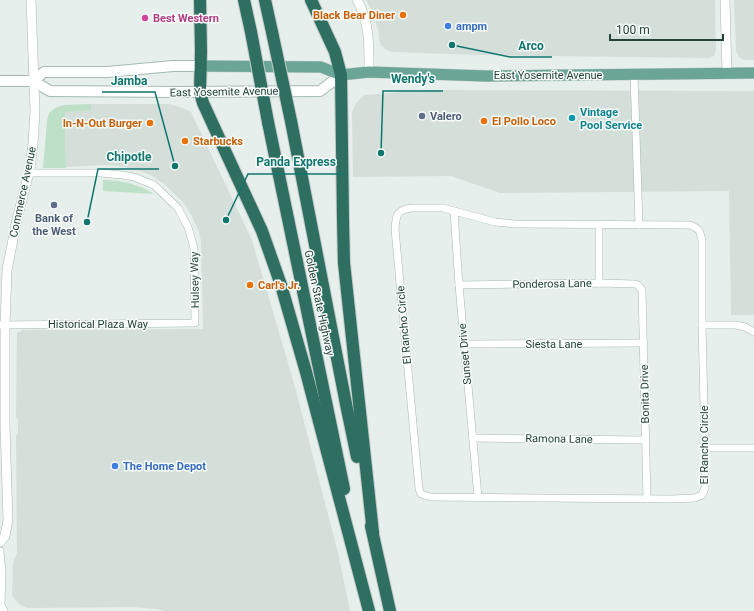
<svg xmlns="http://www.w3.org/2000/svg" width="754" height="611" font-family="Roboto,sans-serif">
  <rect width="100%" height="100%" fill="#e6efeb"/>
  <g fill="#d4dfda">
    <path d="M366,0h349l1,50 -2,6 -5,2 -231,-3 -86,-3 -6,-2 -5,-5 -2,-5 -1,-11 -6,-18z"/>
    <path d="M734,0h20v60h-10l-5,-3 -3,-6z"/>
    <path d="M429,90l325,1v224h-23l-2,-124 -229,2 -49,-17 -98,1 -1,-65 5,-10 7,-7z"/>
    <path d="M91,104h78l14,4 8,4 61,128 43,147 43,166 12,58h-185l-8,-2 -25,-2 -104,1 -6,-2 -5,-4 -5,-7 1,-32 4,-10 -1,-117 2,-4v-13l-2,-2 1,-84 5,-3 181,-1 -2,-88 -3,-12 -7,-14 -7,-12 -21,-20 -13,-8 -15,-6 -17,-3 -14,-1 -38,2 -1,-55 26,-1z"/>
  </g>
  <g fill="#bfe0c8">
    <path d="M91,104v7l-26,1 1,56h-23l4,-47 2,-8 6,-5 9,-3z"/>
    <path d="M103,180c18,0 35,4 51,14l-51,-3z"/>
  </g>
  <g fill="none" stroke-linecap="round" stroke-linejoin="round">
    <g stroke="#a8b8b2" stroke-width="8">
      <g id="minor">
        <path d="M634,75l5,150"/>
        <path d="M411,208h32l52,14 19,2 176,1c10,4 10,6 12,16v84l3,123v40l-3,7 -7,3 -23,1 -241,-2 -10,-3 -2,-5 -24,-260c1,-14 2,-19 16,-21z"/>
        <path d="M454,211l5,74 19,212"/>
        <path d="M599,283v-58"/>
        <path d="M459,285l140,-2 36,1 3,1 4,5 5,209"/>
        <path d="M0,325l195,-2 -1,-75 -6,-21 -10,-19 -24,-23 -20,-8 -12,-2 -21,-2h-73"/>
        <path d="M702,325h34l9,2 9,5"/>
        <path d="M465,344l179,-1"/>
        <path d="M473,438l173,2"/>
        <path d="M705,448h49"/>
        <path d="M0,551l2,21 -1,33 3,6"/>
      </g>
    </g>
    <g stroke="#a8b8b2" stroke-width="10">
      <g id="tertiary">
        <path d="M357,0c13,22 12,47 12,72"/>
        <path d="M725,0l2,74"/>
        <path d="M0,542l5,-6 3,-16 -3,-94v-101l2,-55 10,-51 13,-50 3,-25 2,-33 -4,-111"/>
      </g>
    </g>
    <g stroke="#a4bbb3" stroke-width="12">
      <g id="secondary">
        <path d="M0,81h33l17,10 129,1 141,-1 21,-16"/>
        <path d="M33,81l11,-9h63l66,-6h28"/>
      </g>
    </g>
    <g stroke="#c2cac8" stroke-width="12">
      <path id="primary" d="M201,66l120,1 20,8 28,-3 117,4 268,-3"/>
    </g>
    <g stroke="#c2cac8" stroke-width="14">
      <g id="motorway">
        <path d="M200,0l1,51 -1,41 3,11 59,128 19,54 25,87 63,239"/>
        <path d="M244,0l7,32"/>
        <path d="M265,0l7,32"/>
        <path d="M311,0l24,52 6,23 2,145 1,43 29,270"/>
        <path d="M291,121l55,283 11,53"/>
        <path d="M268,122l76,367"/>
        <path d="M371,526l19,85"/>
      </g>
    </g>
    <use href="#minor" stroke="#fff" stroke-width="7"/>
    <use href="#tertiary" stroke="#fff" stroke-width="9"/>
    <use href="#secondary" stroke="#fff" stroke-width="10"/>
    <use href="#primary" stroke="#6aa596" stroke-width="11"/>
    <use href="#motorway" stroke="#2f6f62" stroke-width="12"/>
    <g stroke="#c2cac8" stroke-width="14" stroke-linecap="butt">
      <g id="motorway-bridge">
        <path d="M251,32l17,90"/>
        <path d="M272,32l19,89"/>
      </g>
    </g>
    <use href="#motorway-bridge" stroke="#2f6f62" stroke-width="12"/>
  </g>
  <g fill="#e8710a" stroke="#f7fbf9" stroke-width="1.5">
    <circle cx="403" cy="15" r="4"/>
    <circle cx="484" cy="121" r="4"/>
    <circle cx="150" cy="123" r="4"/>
    <circle cx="185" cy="141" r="4"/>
    <circle cx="250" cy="285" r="4"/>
  </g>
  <circle fill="#d1479c" stroke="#f7fbf9" stroke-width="1.5" cx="145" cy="18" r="4"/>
  <g fill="#3f7fe0" stroke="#f7fbf9" stroke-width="1.5">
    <circle cx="448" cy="26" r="4"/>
    <circle cx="115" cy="466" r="4"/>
  </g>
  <g fill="#5c6f8a" stroke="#f7fbf9" stroke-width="1.5">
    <circle cx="422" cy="116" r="4"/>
    <circle cx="54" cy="205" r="4"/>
  </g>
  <circle fill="#0f9aa8" stroke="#f7fbf9" stroke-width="1.5" cx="572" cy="118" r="4"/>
  <g text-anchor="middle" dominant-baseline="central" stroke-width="3" stroke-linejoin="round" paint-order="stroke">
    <g font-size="11" font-weight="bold" fill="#c56008" stroke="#f7fbf9" text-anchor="start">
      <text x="395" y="15" text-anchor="end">Black Bear Diner</text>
      <text x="492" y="121">El Pollo Loco</text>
      <text x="142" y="123" text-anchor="end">In-N-Out Burger</text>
      <text x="193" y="141">Starbucks</text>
      <text x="258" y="285">Carl's Jr.</text>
    </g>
    <g font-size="11" font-weight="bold" fill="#b23c85" stroke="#f7fbf9" text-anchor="start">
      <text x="153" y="18">Best Western</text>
    </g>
    <g font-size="11" font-weight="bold" fill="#366cbe" stroke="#f7fbf9" text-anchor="start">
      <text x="456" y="26">ampm</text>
      <text x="123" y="466">The Home Depot</text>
    </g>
    <g font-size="11" fill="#24423a" stroke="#f7fbf9">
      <text x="548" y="75">East Yosemite Avenue</text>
      <text transform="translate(224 92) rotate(-1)">East Yosemite Avenue</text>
      <text transform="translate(23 192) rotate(-78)">Commerce Avenue</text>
      <text transform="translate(195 280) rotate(-91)">Hulsey Way</text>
      <text transform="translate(552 284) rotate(-1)">Ponderosa Lane</text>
      <text transform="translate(319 303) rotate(78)">Golden State Highway</text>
      <text x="98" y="324">Historical Plaza Way</text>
      <text transform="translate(404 325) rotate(-95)">El Rancho Circle</text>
      <text x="554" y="344">Siesta Lane</text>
      <text transform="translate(465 354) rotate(-95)">Sunset Drive</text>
      <text transform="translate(645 394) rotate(-91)">Bonita Drive</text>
      <text transform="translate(559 439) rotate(1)">Ramona Lane</text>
      <text transform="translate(704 445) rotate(-90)">El Rancho Circle</text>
    </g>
    <g font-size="11" font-weight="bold" fill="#0d838f" stroke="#f7fbf9" text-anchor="start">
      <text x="580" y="112">Vintage<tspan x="580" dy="13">Pool Service</tspan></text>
    </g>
    <g font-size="11" font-weight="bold" fill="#4e5e75" stroke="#f7fbf9" text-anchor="start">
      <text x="430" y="116">Valero</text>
      <text x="54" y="218" text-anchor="middle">Bank of<tspan x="54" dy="13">the West</tspan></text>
    </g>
  </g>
  <path fill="none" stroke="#0f766e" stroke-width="1.5" d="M452 45L510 57H552M381 153L383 91H443M175 166L155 92H102M87 222L98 169H159M226 220L248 174H344"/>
  <g fill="#0f766e" stroke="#f7fbf9" stroke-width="1.5">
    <circle cx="452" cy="45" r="4"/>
    <circle cx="381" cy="153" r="4"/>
    <circle cx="175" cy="166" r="4"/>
    <circle cx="87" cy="222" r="4"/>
    <circle cx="226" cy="220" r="4"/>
  </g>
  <g font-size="12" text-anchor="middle" font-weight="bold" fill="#0f766e" stroke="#f7fbf9" stroke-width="3" stroke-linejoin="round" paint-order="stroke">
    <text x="531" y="50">Arco</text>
    <text x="413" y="83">Wendy's</text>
    <text x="129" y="85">Jamba</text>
    <text x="129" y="161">Chipotle</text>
    <text x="296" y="166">Panda Express</text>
  </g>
  <path d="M610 34v6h113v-6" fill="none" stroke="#24423a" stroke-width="2"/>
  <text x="616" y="34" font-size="12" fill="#24423a" stroke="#f7fbf9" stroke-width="3" paint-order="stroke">100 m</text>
</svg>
